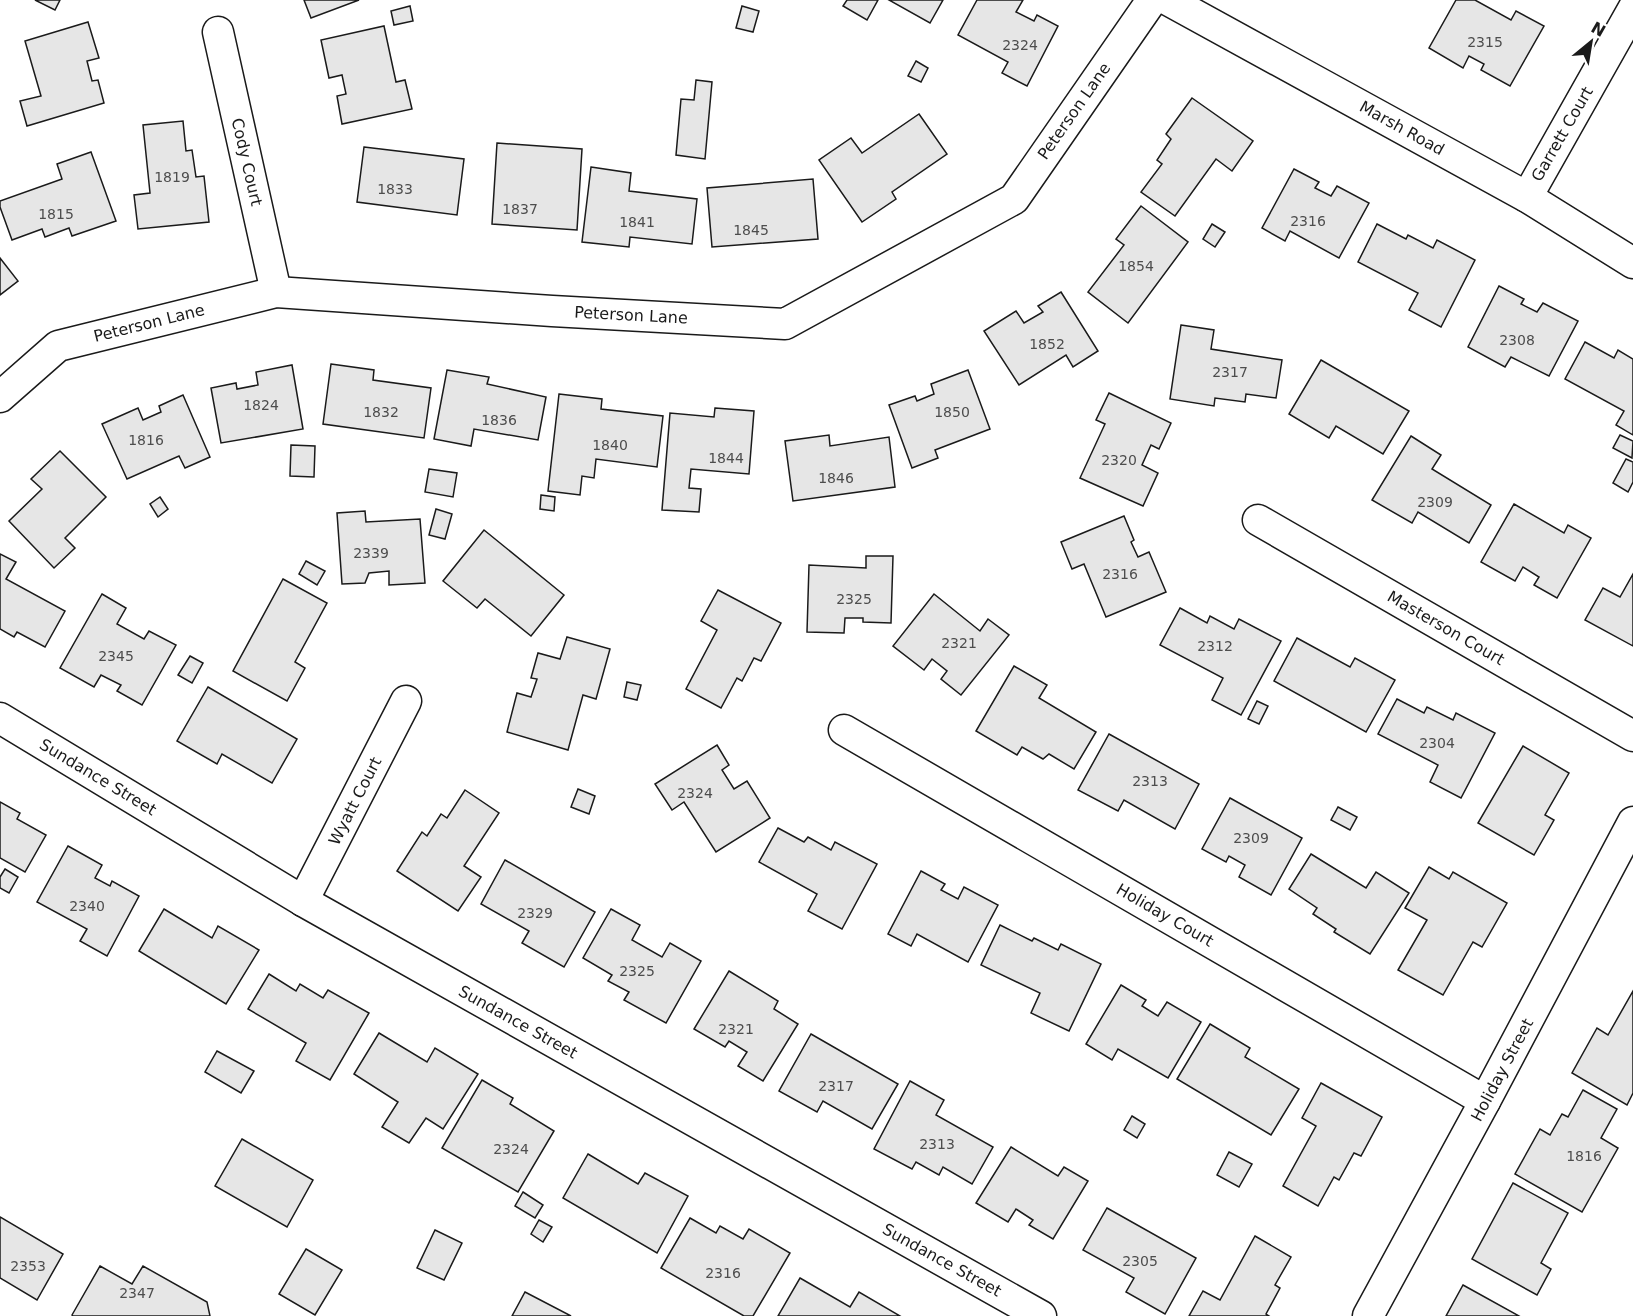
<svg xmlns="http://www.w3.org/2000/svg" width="1633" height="1316" font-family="'DejaVu Sans',sans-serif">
  <rect width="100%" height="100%" fill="#fff"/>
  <g fill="#e6e6e6" stroke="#1a1a1a" stroke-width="1.5">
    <path d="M35,0h25l-5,10z"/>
    <path d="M304,0h55l-48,18z"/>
    <path d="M847,0h31l-11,20 -24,-14z"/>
    <path d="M889,0h54l-13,23z"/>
    <path d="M977,0h46l-7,12 18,9 3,-6 21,11 -31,60 -25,-13 6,-11 -50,-27z"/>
    <path d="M1456,0h19l36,20 5,-9 28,15 -34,60 -29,-16 3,-6 -15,-8 -6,12 -34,-20z"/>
    <path d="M410,6l3,15 -19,4 -3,-14z"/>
    <path d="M742,6l17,5 -6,21 -17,-4z"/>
    <path d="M88,22l11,36 -12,3 5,20 6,-1 6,23 -77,23 -7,-25 21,-5 -16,-55z"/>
    <path d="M384,26l12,56 9,-2 7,29 -70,15 -5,-28 9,-2 -4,-19 -13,3 -8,-38z"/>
    <path d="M916,61l12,7 -7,14 -13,-6z"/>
    <path d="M696,80l16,2 -7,77 -29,-4 5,-56 13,1z"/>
    <path d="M1192,98l61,43 -21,30 -16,-12 -41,57 -34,-24 21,-28 -5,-4 14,-21 -5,-5z"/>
    <path d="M919,114l28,40 -55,38 4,7 -34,23 -43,-62 32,-22 11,15z"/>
    <path d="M183,121l3,30 6,-1 4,27 8,-1 5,46 -71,7 -4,-34 16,-2 -7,-68z"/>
    <path d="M497,143l85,6 -5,81 -85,-6z"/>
    <path d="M364,147l100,12 -7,56 -100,-13z"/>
    <path d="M91,152l25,69 -44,15 -3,-8 -24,9 -3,-8 -30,11 -12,-33v-6l62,-22 -5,-15z"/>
    <path d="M591,167l40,6 -2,18 68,8 -5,45 -62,-7 -1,10 -47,-5z"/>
    <path d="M1294,169l25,13 -4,6 16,8 6,-10 32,17 -30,55 -49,-27 -5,10 -23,-13z"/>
    <path d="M813,179l5,60 -106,8 -5,-59z"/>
    <path d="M1141,206l47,36 -60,81 -40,-31 36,-47 -8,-6z"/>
    <path d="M1212,224l13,8 -10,15 -12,-8z"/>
    <path d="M1377,224l29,15 2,-4 25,13 4,-8 38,20 -34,67 -32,-17 9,-17 -60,-31z"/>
    <path d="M0,258l18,23 -18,14z"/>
    <path d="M1499,286l25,13 -3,5 16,8 6,-9 35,18 -29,55 -38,-19 -6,10 -37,-20z"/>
    <path d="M1061,292l37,59 -25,16 -7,-12 -47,30 -35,-54 32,-20 8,12 19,-11 -5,-6z"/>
    <path d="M1181,325l33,5 -3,19 71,11 -6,38 -30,-4 -1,8 -30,-4 -1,8 -44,-7z"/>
    <path d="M1585,342l29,16 4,-8 15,9v76l-17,-10 8,-14 -59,-32z"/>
    <path d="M1321,360l88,51 -26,43 -47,-28 -7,12 -40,-24z"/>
    <path d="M331,364l43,6 -1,10 58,8 -7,50 -101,-14z"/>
    <path d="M292,365l11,64 -82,14 -10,-55 25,-5 1,6 21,-4 -2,-13z"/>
    <path d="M447,370l42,7 -2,7 59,13 -8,43 -64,-11 -3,17 -37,-7z"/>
    <path d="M968,370l22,59 -55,21 3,8 -26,10 -23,-63 26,-9 2,5 17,-7 -3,-10z"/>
    <path d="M1109,393l62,30 -12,26 -8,-4 -9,20 16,8 -15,33 -63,-28 25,-54 -9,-4z"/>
    <path d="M559,394l43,5 -1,10 62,7 -6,51 -61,-8 -2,19 -12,-2 -2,19 -32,-4z"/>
    <path d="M183,395l27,62 -25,11 -6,-12 -52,23 -25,-55 36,-16 5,12 18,-8 -2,-6z"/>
    <path d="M715,408l39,3 -5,63 -58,-5 -2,19 12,1 -2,23 -37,-2 8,-97 44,4z"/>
    <path d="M829,435l1,11 59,-9 6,50 -102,14 -8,-60z"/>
    <path d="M1620,435l13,6 -1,17 -19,-10z"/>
    <path d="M1411,436l30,19 -9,14 59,36 -22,38 -51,-31 -6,11 -40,-23z"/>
    <path d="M291,445l24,1 -1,31 -24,-1z"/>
    <path d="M60,451l46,46 -41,41 10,10 -21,20 -45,-47 33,-32 -11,-10z"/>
    <path d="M1626,459l7,3v20l-5,10 -15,-9z"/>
    <path d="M429,469l28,4 -4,24 -28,-5z"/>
    <path d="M541,495l14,2 -1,14 -14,-2z"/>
    <path d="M160,497l8,12 -10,8 -8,-13z"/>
    <path d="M1514,504l50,29 4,-8 23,13 -34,60 -23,-13 5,-8 -16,-10 -8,14 -34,-19z"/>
    <path d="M436,509l16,5 -7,25 -16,-4z"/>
    <path d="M365,511l1,11 54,-3 5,64 -36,2v-14l-20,2 -4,10 -23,1 -5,-71z"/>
    <path d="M1124,516l10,24 -3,2 7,15 11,-5 17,40 -60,25 -22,-53 -12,5 -11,-27z"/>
    <path d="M484,530l80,65 -33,41 -46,-37 -8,9 -34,-27z"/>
    <path d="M0,554l16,8 -10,17 59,32 -20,36 -28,-15 -3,5 -14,-8z"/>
    <path d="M866,556h27l-2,67 -28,-1v-4h-18l-1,15 -37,-1 2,-67 57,3z"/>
    <path d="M306,561l19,10 -8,14 -18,-11z"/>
    <path d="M1633,574v72l-48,-26 18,-32 17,9z"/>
    <path d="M283,579l44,24 -32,59 10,6 -18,33 -54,-30z"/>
    <path d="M718,590l63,33 -20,38 -7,-3 -12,23 -5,-3 -16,30 -35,-19 31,-59 -16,-9z"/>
    <path d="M102,594l24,14 -9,16 27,15 5,-8 27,14 -34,60 -25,-14 4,-6 -20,-10 -7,12 -34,-19z"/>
    <path d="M934,594l46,37 8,-12 21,16 -48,60 -20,-16 6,-8 -15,-12 -8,11 -31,-24z"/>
    <path d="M1180,608l27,15 3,-7 24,13 5,-10 42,22 -40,74 -29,-15 11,-22 -63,-33z"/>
    <path d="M567,637l43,12 -14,50 -13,-4 -15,55 -61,-18 10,-39 14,4 6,-18 -6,-1 7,-25 22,6z"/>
    <path d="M1297,638l53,29 5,-9 40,22 -29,52 -92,-51z"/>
    <path d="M190,656l13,7 -11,20 -14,-8z"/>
    <path d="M1014,666l33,19 -8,13 57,34 -22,37 -25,-15 -6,5 -21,-12 -5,8 -41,-24z"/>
    <path d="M627,682l14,3 -4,15 -13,-3z"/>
    <path d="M208,687l89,52 -25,44 -50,-29 -5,10 -40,-23z"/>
    <path d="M1397,699l27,14 3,-6 26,13 3,-7 39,20 -34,65 -31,-16 8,-17 -60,-31z"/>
    <path d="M1257,701l11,5 -9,18 -11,-5z"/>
    <path d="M1109,734l90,50 -24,45 -51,-29 -6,11 -40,-21z"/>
    <path d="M717,745l12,20 -7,5 12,19 13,-8 23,37 -54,34 -32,-50 -12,8 -17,-26z"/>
    <path d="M1523,746l46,27 -24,42 9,5 -20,35 -56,-32z"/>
    <path d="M578,789l17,7 -6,18 -18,-7z"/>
    <path d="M465,790l34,23 -35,53 17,11 -23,34 -61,-40 25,-39 5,4 14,-22 6,4z"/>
    <path d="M1230,798l72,40 -31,57 -32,-18 6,-12 -16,-9 -3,6 -24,-13z"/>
    <path d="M0,802l20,11 -3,6 29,16 -21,37 -25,-14z"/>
    <path d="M1338,807l19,10 -7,13 -19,-10z"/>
    <path d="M778,828l26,14 4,-5 23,13 4,-8 42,22 -35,65 -34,-18 9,-17 -58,-32z"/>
    <path d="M68,846l34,19 -7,13 15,8 2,-5 27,15 -32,60 -27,-15 7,-12 -50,-27z"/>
    <path d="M1311,854l55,34 10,-16 33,21 -39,61 -36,-22 2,-3 -23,-15 4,-6 -28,-19z"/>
    <path d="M505,860l90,52 -31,55 -42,-24 7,-12 -48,-27z"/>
    <path d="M1429,867l20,12 4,-7 54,31 -25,44 -9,-5 -30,53 -45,-25 29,-50 -22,-12z"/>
    <path d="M5,869l13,8 -9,16 -9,-5v-11z"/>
    <path d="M921,871l24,13 -4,6 17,9 6,-12 34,18 -30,57 -51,-28 -6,12 -23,-12z"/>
    <path d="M164,909l48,29 6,-12 41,24 -33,54 -87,-53z"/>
    <path d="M611,909l29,16 -8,15 30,17 8,-14 31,18 -35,62 -42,-23 5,-8 -21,-11 4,-6 -29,-17z"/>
    <path d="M1000,925l32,16 2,-3 24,12 3,-6 40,20 -32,67 -38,-18 9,-20 -59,-28z"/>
    <path d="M729,971l49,30 -4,8 24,15 -35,57 -25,-15 9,-14 -18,-11 -4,6 -31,-18z"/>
    <path d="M269,974l27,17 4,-7 23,14 5,-8 41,23 -39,67 -34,-19 10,-18 -58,-34z"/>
    <path d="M1121,985l25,15 -4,6 16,10 9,-14 34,20 -33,56 -50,-29 -6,11 -26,-16z"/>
    <path d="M1633,991v102l-6,12 -55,-32 25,-45 11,7z"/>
    <path d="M1210,1024l40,24 -5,9 54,32 -28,46 -94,-56z"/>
    <path d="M379,1033l48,29 8,-14 43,26 -35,55 -17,-11 -17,25 -27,-16 16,-25 -44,-28z"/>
    <path d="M811,1034l87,50 -26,45 -49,-28 -6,11 -38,-21z"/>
    <path d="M217,1051l37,20 -13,22 -36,-21z"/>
    <path d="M482,1080l31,18 -3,6 44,27 -36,61 -76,-44z"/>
    <path d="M910,1081l34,19 -8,15 57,32 -21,37 -29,-17 -4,8 -23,-13 -4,7 -38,-20z"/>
    <path d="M1321,1083l61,34 -21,39 -7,-3 -15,27 -5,-3 -16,29 -35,-20 33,-60 -14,-8z"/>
    <path d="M1583,1090l34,19 -16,29 17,10 -36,64 -67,-38 25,-45 10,6 12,-21 6,3z"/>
    <path d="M1132,1116l13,8 -8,14 -13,-8z"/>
    <path d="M242,1139l71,41 -26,47 -72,-41z"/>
    <path d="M1011,1147l47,29 6,-9 24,14 -35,58 -24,-14 4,-5 -17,-11 -8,13 -32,-19z"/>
    <path d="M1229,1152l23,12 -13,23 -22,-12z"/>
    <path d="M588,1154l50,30 7,-11 43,23 -31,57 -94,-55z"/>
    <path d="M1513,1183l55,30 -27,50 10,6 -14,26 -65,-36z"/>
    <path d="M523,1192l20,13 -8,13 -20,-12z"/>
    <path d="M1107,1208l89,50 -31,56 -39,-22 8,-14 -51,-28z"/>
    <path d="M0,1217l63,37 -26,46 -37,-22z"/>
    <path d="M690,1218l26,15 4,-7 23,13 6,-10 41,24 -37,63h-9l-83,-48z"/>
    <path d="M539,1220l13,7 -9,15 -12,-8z"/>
    <path d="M435,1230l27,13 -18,37 -27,-12z"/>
    <path d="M1255,1236l36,21 -16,28 5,3 -14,26 3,2h-80l14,-25 17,9z"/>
    <path d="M306,1249l36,21 -27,45 -36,-21z"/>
    <path d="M100,1266l32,18 11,-18 64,36 3,14h-137l-1,-1z"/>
    <path d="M800,1278l50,29 9,-15 41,24h-122z"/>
    <path d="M1463,1285l56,31h-73z"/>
    <path d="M525,1292l46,24h-59z"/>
  </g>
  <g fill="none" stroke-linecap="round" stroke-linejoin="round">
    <g stroke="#1a1a1a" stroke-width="33">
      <g id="street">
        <path d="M1168,0l359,197 106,66"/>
        <path d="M218,32l58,260"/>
        <path d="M1527,197l106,-188"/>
        <path d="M0,397l58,-51 218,-54 276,19 233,13 229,-125 138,-199"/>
        <path d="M1258,520l375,216"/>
        <path d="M0,718l303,183 738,415"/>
        <path d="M844,730l641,371"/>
        <path d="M303,901l103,-200"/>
        <path d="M1368,1316l117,-215 148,-279"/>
      </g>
    </g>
    <use href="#street" stroke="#fff" stroke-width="30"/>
  </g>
  <g text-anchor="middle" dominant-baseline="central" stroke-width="4.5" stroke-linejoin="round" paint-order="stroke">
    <g font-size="14" fill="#4d4d4d">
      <text x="1485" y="42">2315</text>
      <text x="1020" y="45">2324</text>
      <text x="172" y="177">1819</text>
      <text x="395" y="189">1833</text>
      <text x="520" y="209">1837</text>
      <text x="56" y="214">1815</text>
      <text x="1308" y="221">2316</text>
      <text x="637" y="222">1841</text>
      <text x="751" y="230">1845</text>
      <text x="1136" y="266">1854</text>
      <text x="1517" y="340">2308</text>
      <text x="1047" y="344">1852</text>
      <text x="1230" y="372">2317</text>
      <text x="261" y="405">1824</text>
      <text x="381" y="412">1832</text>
      <text x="952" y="412">1850</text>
      <text x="499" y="420">1836</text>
      <text x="146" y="440">1816</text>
      <text x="610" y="445">1840</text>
      <text x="726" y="458">1844</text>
      <text x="1119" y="460">2320</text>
      <text x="836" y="478">1846</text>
      <text x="1435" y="502">2309</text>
      <text x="371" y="553">2339</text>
      <text x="1120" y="574">2316</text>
      <text x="854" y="599">2325</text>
      <text x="959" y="643">2321</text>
      <text x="1215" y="646">2312</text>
      <text x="116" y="656">2345</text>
      <text x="1437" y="743">2304</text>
      <text x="1150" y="781">2313</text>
      <text x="695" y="793">2324</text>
      <text x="1251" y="838">2309</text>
      <text x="87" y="906">2340</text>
      <text x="535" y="913">2329</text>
      <text x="637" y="971">2325</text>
      <text x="736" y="1029">2321</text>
      <text x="836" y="1086">2317</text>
      <text x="937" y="1144">2313</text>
      <text x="511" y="1149">2324</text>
      <text x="1584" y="1156">1816</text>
      <text x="1140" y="1261">2305</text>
      <text x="28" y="1266">2353</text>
      <text x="723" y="1273">2316</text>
      <text x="137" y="1293">2347</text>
    </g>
    <g font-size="16" fill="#1a1a1a" stroke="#fff">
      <text transform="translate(1074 111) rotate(-55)">Peterson Lane</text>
      <text transform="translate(1402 128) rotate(29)">Marsh Road</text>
      <text transform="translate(1562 134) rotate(-60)">Garrett Court</text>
      <text transform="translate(247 162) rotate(77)">Cody Court</text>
      <text transform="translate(631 315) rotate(3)">Peterson Lane</text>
      <text transform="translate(149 323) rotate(-14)">Peterson Lane</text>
      <text transform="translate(1446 628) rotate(30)">Masterson Court</text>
      <text transform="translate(98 777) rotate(31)">Sundance Street</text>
      <text transform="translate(355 801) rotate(-63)">Wyatt Court</text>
      <text transform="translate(1165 915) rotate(30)">Holiday Court</text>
      <text transform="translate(518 1022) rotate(29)">Sundance Street</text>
      <text transform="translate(1502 1070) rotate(-62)">Holiday Street</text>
      <text transform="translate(942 1260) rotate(29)">Sundance Street</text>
    </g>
  </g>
  <g transform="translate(1591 42) rotate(30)" stroke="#ffffff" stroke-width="4.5" paint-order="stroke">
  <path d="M0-4.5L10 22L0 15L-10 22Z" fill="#1a1a1a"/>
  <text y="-9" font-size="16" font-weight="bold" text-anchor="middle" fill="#1a1a1a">N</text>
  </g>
</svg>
